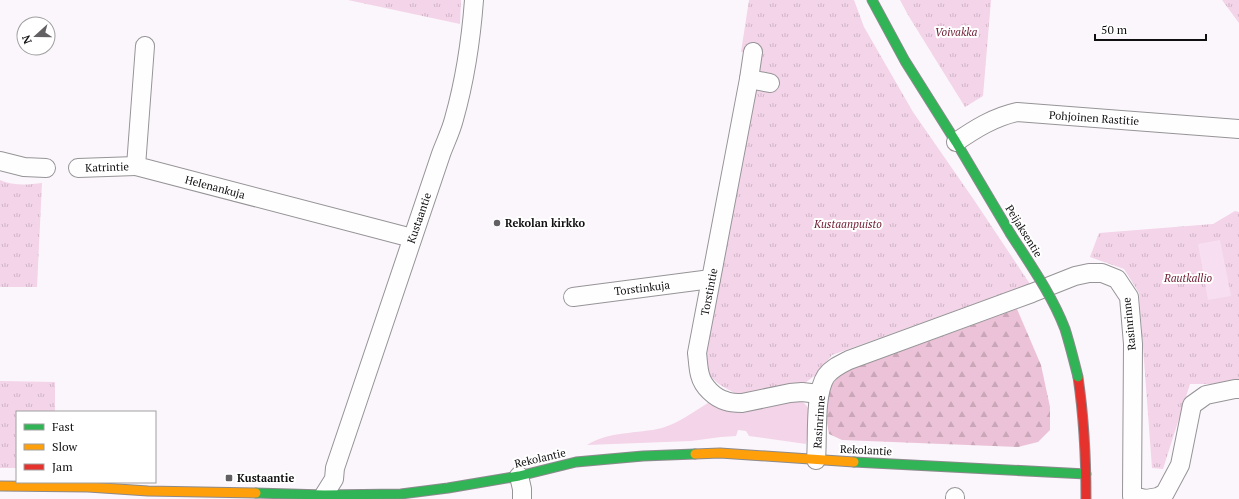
<svg xmlns="http://www.w3.org/2000/svg" width="1239" height="499" font-family="'PT Serif',serif">
  <defs>
    <pattern id="forest-firs" width="22" height="20" patternUnits="userSpaceOnUse"><rect width="22" height="20" fill="#ecc2d8"/><path d="M5 1l3.5 6h-7zM16 11l3.5 6h-7z" fill="#c9a6b8"/></pattern>
    <pattern id="park-tufts" width="24" height="20" patternUnits="userSpaceOnUse"><rect width="24" height="20" fill="#f3d4e8"/><path d="M3 7l-1-3M5 7V3M7 7l1-3M15 17l-1-3M17 17v-4M19 17l1-3" fill="none" stroke="#cfb5c6"/></pattern>
  </defs>
  <rect width="100%" height="100%" fill="#fbf6fc"/>
  <path fill="#f3d4e8" d="M791,401c3,0 7,-1 9,0 16,5 8,32 6,43l-57,-8 -3,-5 -8,-1 -2,6 -15,1 -30,4 -104,4c22,-14 50,-11 75,-17 17,-5 31,-16 46,-25l9,5 15,4z"/>
  <path fill="url(#forest-firs)" d="M1017,309l24,56 9,42v23l-12,12 -20,5 -176,-7 -13,-6 -3,-16 3,-29 12,-16z"/>
  <g fill="url(#park-tufts)">
    <path d="M348,0h113l-1,24z"/>
    <path d="M749,0h105l10,27 49,85 61,88 56,84 -198,71 -15,19 -12,9 -65,13c-17,-10 -33,-14 -35,-37l53,-305 -17,-2z"/>
    <path d="M900,0h91l-8,96 -18,11 -57,-92z"/>
    <path d="M1222,0h17v23z"/>
    <path d="M0,180c13,6 28,5 42,3l-5,104h-37z"/>
    <path d="M1235,211l4,1v172h-49l-27,85 -11,-1 -13,-175 -15,-24 -34,-12 9,-24 114,-9z"/>
    <path d="M0,381l55,1v30h-38v56h-17z"/>
  </g>
  <path fill="#f7def1" d="M1220,240l11,56 -23,4 -10,-56z"/>
  <g fill="none" stroke-linecap="round" stroke-linejoin="round">
    <g stroke="#969496" stroke-width="20">
      <g id="street">
        <path d="M145,46l-9,120 276,72"/>
        <path d="M753,52l-4,27 -52,274c1,7 1,15 3,22 3,12 15,23 26,26 5,2 11,2 16,2l48,-10 12,-1 17,2"/>
        <path d="M749,79l21,4"/>
        <path d="M956,142c19,-13 38,-25 61,-30l222,17"/>
        <path d="M0,161l24,6 22,1"/>
        <path d="M78,168l58,-2"/>
        <path d="M573,297l138,-18"/>
        <path d="M816,460c2,-23 -2,-66 10,-84 6,-8 15,-12 23,-16l183,-67 43,-17 14,-3h13l15,6 12,18 4,47 -1,152 14,3 12,-2 7,-4 15,-28 12,-60 14,-10 29,-6h4"/>
        <path d="M519,476l3,13v10"/>
        <path d="M323,499l1,-4 10,-16 1,-11 106,-314c4,-11 10,-23 13,-35 11,-39 17,-79 20,-119"/>
        <path d="M955,499v-2"/>
      </g>
    </g>
    <g stroke="#8c8a8d" stroke-width="11">
      <g id="fast">
        <path d="M872,0l33,61 51,81 54,91"/>
        <path d="M854,462l232,12"/>
        <path d="M256,493l68,2 77,-1 47,-6 71,-12 57,-14 67,-6 52,-2"/>
      </g>
    </g>
    <g stroke="#8c8a8d" stroke-width="11">
      <g id="slow">
        <path d="M695,454l25,-1 134,9"/>
        <path d="M0,486l88,1 60,4 108,2"/>
      </g>
    </g>
    <g stroke="#8c8a8d" stroke-width="11">
      <path id="jam" d="M1078,377c6,41 8,81 8,122"/>
    </g>
    <use href="#street" stroke="#fefeff" stroke-width="18"/>
    <use href="#fast" stroke="#30b455" stroke-width="9"/>
    <use href="#slow" stroke="#ff9f0a" stroke-width="9"/>
    <use href="#jam" stroke="#e5322d" stroke-width="9"/>
    <g stroke="#8c8a8d" stroke-width="11" stroke-linecap="butt">
      <path id="fast-bridge" d="M1010,233c20,31 42,62 55,96 5,16 9,32 13,48"/>
    </g>
    <use href="#fast-bridge" stroke="#30b455" stroke-width="9"/>
  </g>
  <g fill="#626063" stroke="#fff" stroke-width="1.5">
    <circle cx="497" cy="223" r="4"/>
    <rect x="225" y="474" width="8" height="8" rx="2"/>
  </g>
  <g text-anchor="middle" dominant-baseline="central" stroke-width="4" stroke-linejoin="round" paint-order="stroke">
    <g font-size="11" font-style="italic" fill="#6e1a30" stroke="#fff">
      <text x="956" y="32">Voivakka</text>
      <text x="848" y="224">Kustaanpuisto</text>
      <text x="1188" y="278">Rautkallio</text>
    </g>
    <g font-size="11" fill="#101010" stroke="#fff">
      <text transform="translate(1094 118) rotate(4)">Pohjoinen Rastitie</text>
      <text transform="translate(107 167) rotate(-2)">Katrintie</text>
      <text transform="translate(215 187) rotate(15)">Helenankuja</text>
      <text transform="translate(419 218) rotate(-71)">Kustaantie</text>
      <text transform="translate(1024 231) rotate(58)">Peijaksentie</text>
      <text transform="translate(642 288) rotate(-7)">Torstinkuja</text>
      <text transform="translate(709 292) rotate(-79)">Torstintie</text>
      <text transform="translate(1129 324) rotate(-96)">Rasinrinne</text>
      <text transform="translate(819 422) rotate(-86)">Rasinrinne</text>
      <text transform="translate(866 450) rotate(3)">Rekolantie</text>
      <text transform="translate(540 458) rotate(-13)">Rekolantie</text>
    </g>
    <g font-size="11" font-weight="bold" fill="#101010" stroke="#fff" text-anchor="start">
      <text x="505" y="223">Rekolan kirkko</text>
      <text x="237" y="478">Kustaantie</text>
    </g>
  </g>
  <rect x="16" y="411" width="140" height="72" fill="#ffffff" stroke="#9f9f9f"/>
  <rect x="24" y="424" width="20" height="6" fill="#30b455" stroke="#9f9f9f"/>
  <text x="52" y="431" font-size="12" fill="#101010">Fast</text>
  <rect x="24" y="444" width="20" height="6" fill="#ff9f0a" stroke="#9f9f9f"/>
  <text x="52" y="451" font-size="12" fill="#101010">Slow</text>
  <rect x="24" y="464" width="20" height="6" fill="#e5322d" stroke="#9f9f9f"/>
  <text x="52" y="471" font-size="12" fill="#101010">Jam</text>
  <g transform="translate(36 36) rotate(249)"><circle r="19" fill="#ffffff" stroke="#9f9f9f"/>
  <path d="M0-3L7 15L0 10L-7 15Z" fill="#626063"/>
  <text y="-6" font-size="11" font-weight="bold" text-anchor="middle" fill="#101010">N</text>
  </g>
  <path d="M1095 34v6h111v-6" fill="none" stroke="#101010" stroke-width="2"/>
  <text x="1101" y="34" font-size="12" fill="#101010" stroke="#ffffff" stroke-width="3" paint-order="stroke">50 m</text>
</svg>
